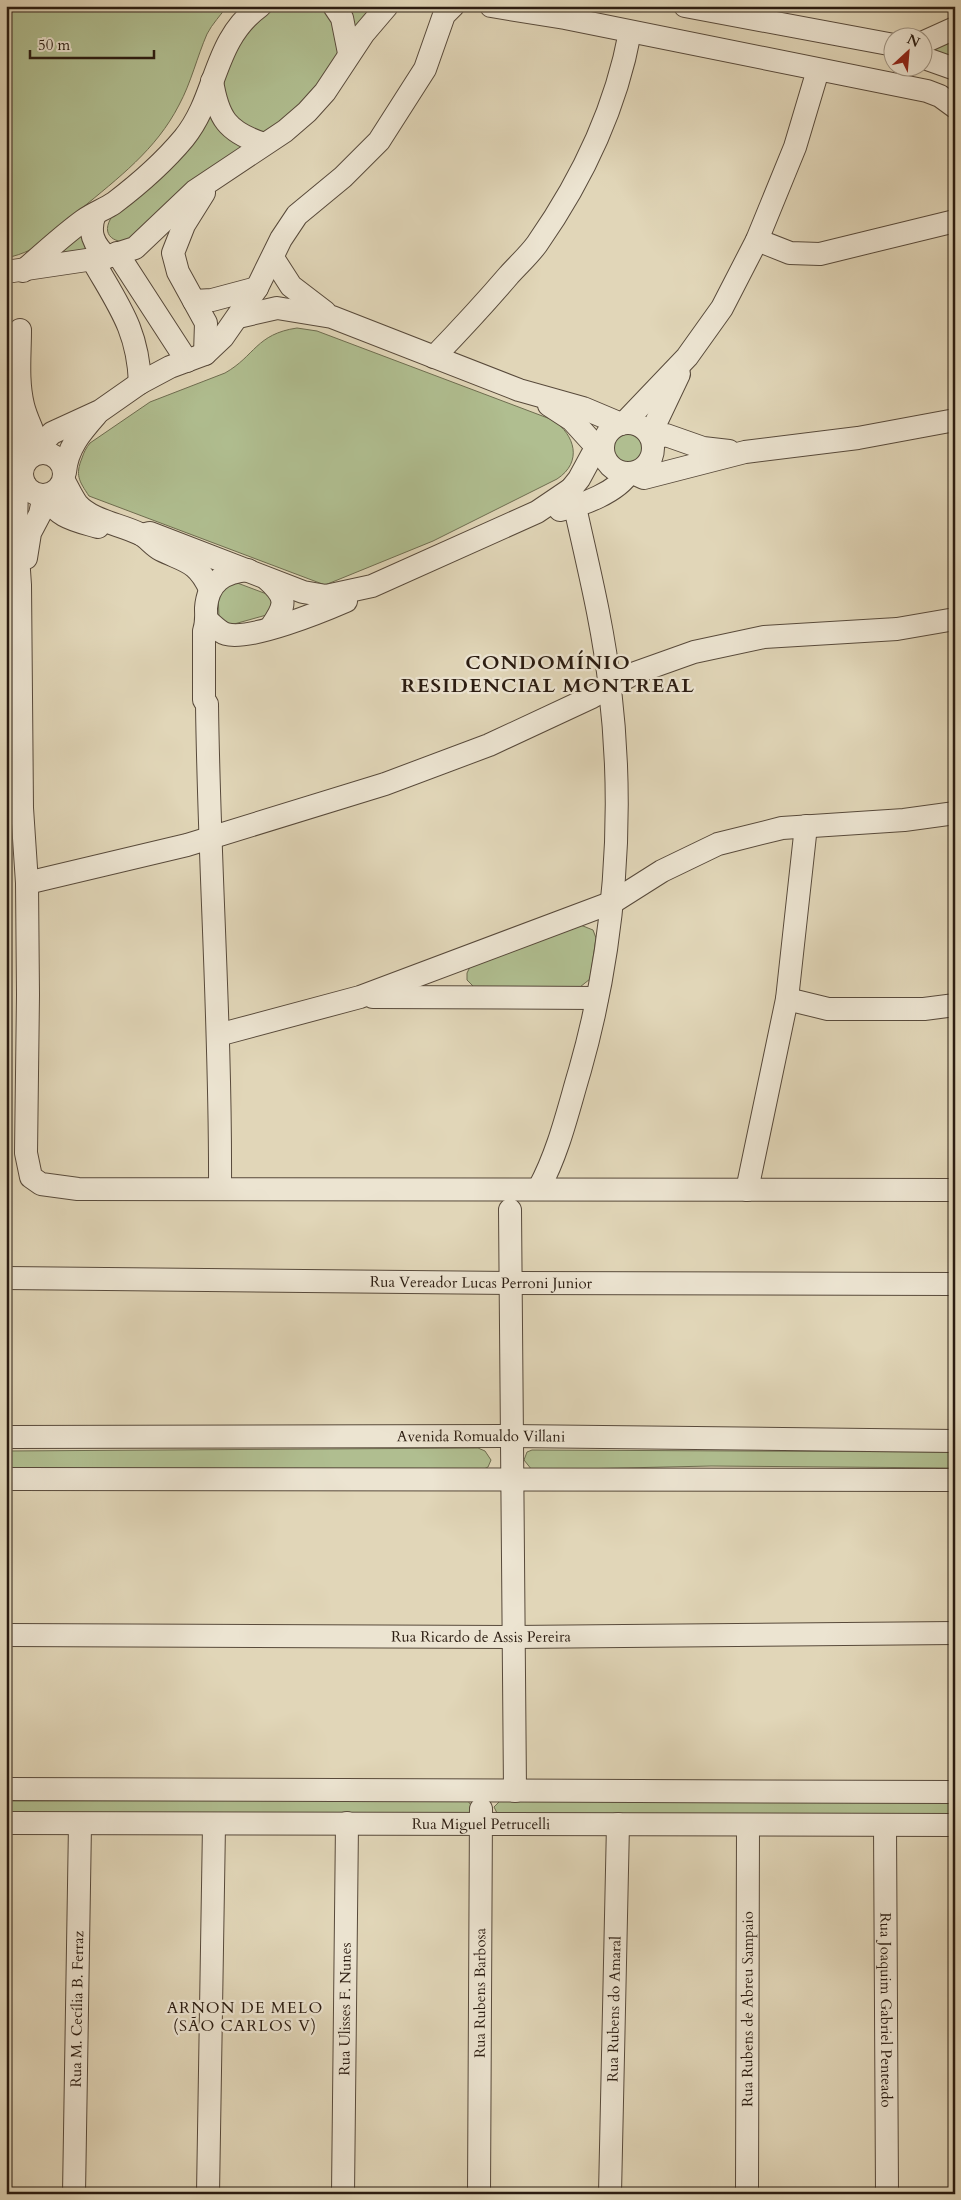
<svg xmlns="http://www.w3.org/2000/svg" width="961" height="2200" font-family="Cardo,serif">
  <rect width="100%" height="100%" fill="#e1d6b8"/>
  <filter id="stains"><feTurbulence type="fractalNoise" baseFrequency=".004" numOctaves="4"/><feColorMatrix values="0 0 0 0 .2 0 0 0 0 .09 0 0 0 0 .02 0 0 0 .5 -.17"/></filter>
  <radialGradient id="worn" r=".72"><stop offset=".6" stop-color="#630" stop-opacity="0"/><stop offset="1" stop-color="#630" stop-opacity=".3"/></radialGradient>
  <g fill="#b0be90" stroke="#6e6d50">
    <path d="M6,6h221c-6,9 -15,18 -20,28 -10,23 -16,49 -28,71 -23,45 -61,73 -98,104 -27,23 -38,41 -75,49z"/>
    <path d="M280,6h43l7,7 12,35c-21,31 -37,64 -72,82 -8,4 -14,0 -21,-4 -5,-2 -13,-5 -17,-8 -32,-37 15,-94 48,-112z"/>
    <path d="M343,6h33l-19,27z"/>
    <path d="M955,33v27l-28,-10z"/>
    <path d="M210,112l34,33 -109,96c-19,4 -37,-5 -22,-26z"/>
    <path d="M83,225l4,28 -45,9z"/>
    <path d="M297,328l20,3 236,89c22,15 30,42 4,59l-124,62 -108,44 -236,-89c-10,-15 -14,-21 -7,-38 2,-6 4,-10 8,-15l60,-41 75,-29c30,-17 31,-39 72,-45z"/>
    <circle cx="629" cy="449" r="19"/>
    <path d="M232,581l40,15 -2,18 -43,12 -8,-7 -1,-29z"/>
    <path d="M578,924l15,6 3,8 -6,41 -10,8h-106l-7,-7v-7l3,-6z"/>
    <path d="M478,1448l7,3 6,9 -3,7 -4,2 -478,1v-19z"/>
    <path d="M532,1450l423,2v16l-244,-2 -179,4 -8,-10 3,-8z"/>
    <path d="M955,1799v20l-457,-4 -4,-8 7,-7z"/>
    <path d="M462,1800l6,1 5,7 -2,7 -465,2v-16z"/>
  </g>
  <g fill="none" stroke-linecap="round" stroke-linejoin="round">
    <g stroke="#584a3b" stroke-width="24">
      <g id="minor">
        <path d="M334,6l8,12 7,35"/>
        <path d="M491,6l74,12 362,73 13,5 15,11"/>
        <path d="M685,6l209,39"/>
        <path d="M924,42l31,-14"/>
        <path d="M924,58l31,11"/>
        <path d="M212,81c6,37 15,51 52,63"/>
        <path d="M204,193l-20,32 -11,28 5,19 28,51 -1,31"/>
        <path d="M95,214c-7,18 -2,30 12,43"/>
        <path d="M757,240l33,13 30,1 135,-33"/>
        <path d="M117,253l70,108"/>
        <path d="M273,258l18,28 34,26"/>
        <path d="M92,259c26,46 46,70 48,124"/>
        <path d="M23,271c20,-17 40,-36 61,-51 10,-7 21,-11 30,-17 25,-19 50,-41 70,-65 34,-42 28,-97 76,-132"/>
        <path d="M6,272l101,-15 28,-9 60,-57 90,-60 22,-19 18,-20 39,-59 23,-27"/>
        <path d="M194,301l18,-1 45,-12"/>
        <path d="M238,317l39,-9 55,9 187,73 64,18 38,16"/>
        <path d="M20,330c0,25 -3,50 3,75 4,17 14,31 16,48"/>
        <path d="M434,357c26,-27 51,-54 75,-82 9,-10 20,-20 28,-31 44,-63 79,-136 93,-212"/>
        <path d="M17,402c-1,22 -4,43 7,62"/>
        <path d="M549,405l23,15 20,22 11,3"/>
        <circle cx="628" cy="448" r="25"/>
        <path d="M624,423l63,-66 35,-49 35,-68 38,-93 23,-77"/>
        <path d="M650,435l29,-61"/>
        <path d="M652,439l14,-4 37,13 26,3"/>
        <circle cx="43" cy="474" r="21"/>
        <path d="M39,453l7,-14 6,-6 48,-22 40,-28 30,-16 35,-13 18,-17 34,-49 24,-49 16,-24 46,-38 36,-36 46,-72 19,-54 9,-9"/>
        <path d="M65,472c2,-24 16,-40 31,-57"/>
        <path d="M633,473l11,5 101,-26 113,-14 97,-18"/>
        <path d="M64,481c4,7 8,16 13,23 15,17 43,20 63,30 7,3 13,12 21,16 25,12 36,11 49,39"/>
        <path d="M24,483l-7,5 -1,39 4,58 2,223 5,75 1,112 -2,158 5,24 10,7 37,5 877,1"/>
        <path d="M48,495c5,22 30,26 50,32"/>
        <path d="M560,510c23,-5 57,-18 69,-37"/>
        <path d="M142,535l8,-2 153,59 23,4 46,-10 165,-74 34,-23 8,-10 13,-24 11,-8"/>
        <path d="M26,558l4,-25 10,-19 4,-18"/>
        <path d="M267,579c21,19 19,26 4,48"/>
        <path d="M207,620c6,5 12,12 19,14 24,7 97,-23 120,-33"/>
        <path d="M27,883l160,-38 198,-61 104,-39 103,-48 43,-24 59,-21 70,-15 133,-8 58,-10"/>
        <path d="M373,997l224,1"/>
        <path d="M787,999l41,10h96l31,-4"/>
        <path d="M218,1035l142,-38 253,-95 49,-31 56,-27 64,-16 122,-8 51,-7"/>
        <path d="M220,1188c1,-161 -11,-322 -13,-484l-3,-4v-69c3,-9 2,-15 2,-23 2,-26 18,-36 42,-38"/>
        <path d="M539,1188c20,-37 29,-78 41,-118 35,-123 45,-254 30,-381 -7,-67 -25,-135 -39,-200"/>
        <path d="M747,1190l40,-191 19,-173"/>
        <path d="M510,1210l5,581"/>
        <path id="s1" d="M6,1278l506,5 443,1"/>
        <path id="s2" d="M6,1437l505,-1 444,5"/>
        <path d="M6,1479l949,1"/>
        <path id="s3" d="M6,1635l507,2 442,-4"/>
        <path d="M6,1789l949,3"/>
        <path id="s4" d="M6,1823l949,2"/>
        <path id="s5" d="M885,1825l2,369"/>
        <path id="s6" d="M74,2194l6,-370"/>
        <path d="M208,2194l6,-369"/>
        <path id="s7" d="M343,2194l4,-371"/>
        <path id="s8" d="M479,2194l2,-385"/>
        <path id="s9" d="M610,2194l8,-370"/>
        <path id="s10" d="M747,2194l1,-369"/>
      </g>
    </g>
    <use href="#minor" stroke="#ece4d1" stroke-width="22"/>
  </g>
  <g text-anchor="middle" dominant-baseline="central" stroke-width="4.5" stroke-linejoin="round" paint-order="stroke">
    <g font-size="15" fill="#2b1c11" stroke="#ece4d1">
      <text stroke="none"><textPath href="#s1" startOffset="475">Rua Vereador Lucas Perroni Junior</textPath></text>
      <text stroke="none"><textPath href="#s2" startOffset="475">Avenida Romualdo Villani</textPath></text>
      <text stroke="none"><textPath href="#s3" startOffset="475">Rua Ricardo de Assis Pereira</textPath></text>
      <text stroke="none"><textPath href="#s4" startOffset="475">Rua Miguel Petrucelli</textPath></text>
      <text stroke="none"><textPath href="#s8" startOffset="201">Rua Rubens Barbosa</textPath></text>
      <text stroke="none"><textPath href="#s6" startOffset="185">Rua M. Cecília B. Ferraz</textPath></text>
      <text stroke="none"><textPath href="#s7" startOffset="185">Rua Ulisses F. Nunes</textPath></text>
      <text stroke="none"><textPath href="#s9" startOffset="185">Rua Rubens do Amaral</textPath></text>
      <text stroke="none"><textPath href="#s10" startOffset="185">Rua Rubens de Abreu Sampaio</textPath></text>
      <text stroke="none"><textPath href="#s5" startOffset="185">Rua Joaquim Gabriel Penteado</textPath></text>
    </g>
    <g font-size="16" letter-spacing="1" fill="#2b1c11" stroke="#ece4d1">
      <text x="245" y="2008">ARNON DE MELO<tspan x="245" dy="18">(SÃO CARLOS V)</tspan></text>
    </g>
    <g font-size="20" font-weight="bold" letter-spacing="1" fill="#2b1c11" stroke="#ece4d1">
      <text x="548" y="662">CONDOMÍNIO<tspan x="548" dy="23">RESIDENCIAL MONTREAL</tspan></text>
    </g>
  </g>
  <rect width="961" height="2200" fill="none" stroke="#e1d6b8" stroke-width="25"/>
  <rect x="8" y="8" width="946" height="2185" fill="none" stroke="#2b1c11" stroke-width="2.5"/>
  <rect x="12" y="12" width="936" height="2175" fill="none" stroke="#2b1c11"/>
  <g transform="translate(908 52) rotate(26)"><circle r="24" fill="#ece4d1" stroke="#9f9484"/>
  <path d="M0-4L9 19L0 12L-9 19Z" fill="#8f2418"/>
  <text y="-8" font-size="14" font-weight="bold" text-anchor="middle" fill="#2b1c11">N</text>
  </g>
  <path d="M30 50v8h124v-8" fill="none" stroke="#2b1c11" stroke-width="2.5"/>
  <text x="38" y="50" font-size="15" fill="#2b1c11" stroke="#ece4d1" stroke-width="4" paint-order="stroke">50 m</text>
  <rect width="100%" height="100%" filter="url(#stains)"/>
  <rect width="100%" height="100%" fill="url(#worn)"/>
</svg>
